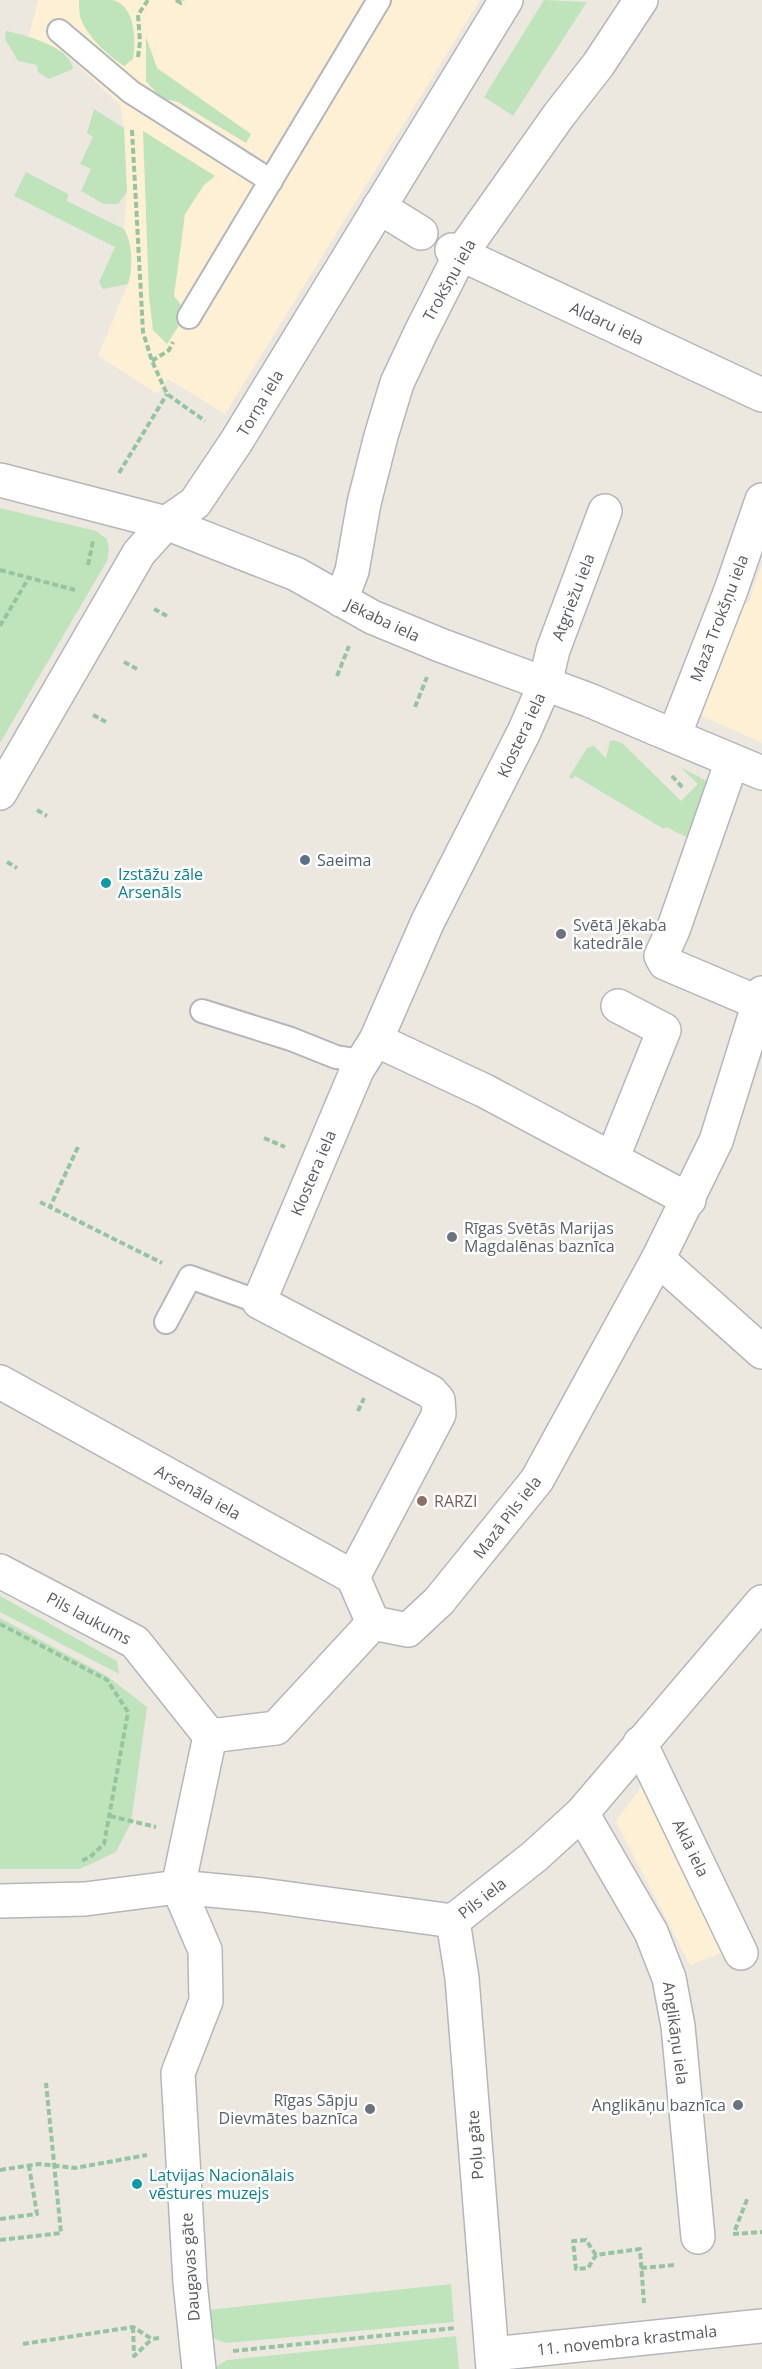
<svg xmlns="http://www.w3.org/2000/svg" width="762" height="2369" font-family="'Open Sans',sans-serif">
  <rect width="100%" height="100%" fill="#ece8e0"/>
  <g fill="#fdf0d4">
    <path d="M38,0h442l-255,414 -57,-35 -10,15 -60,-38 30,-72 -4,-55 3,-37 -3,-64 -4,-23 -56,-52 -35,-17z"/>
    <path d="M762,564v179l-62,-28 -3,-6 44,-107 7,2z"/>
    <path d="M644,1783l89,165 -43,17 -73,-141v-4z"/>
  </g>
  <g fill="#bfe4bc">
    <path d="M79,0c10,0 23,0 33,0 24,5 24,41 21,59l-9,7c-16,-11 -36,-28 -43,-47 -2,-5 -2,-13 -2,-19z"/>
    <path d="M544,0l43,2 -74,114 -29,-19z"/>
    <path d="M6,31c19,4 65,16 67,38l-24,10 -11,-7 -1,-7 -19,-4 -13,-22z"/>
    <path d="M146,37l11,31 94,66 -5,9 -68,-41 -17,-4 -15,-17z"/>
    <path d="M94,109l30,19 3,64 -9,12h-14l-23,-13 10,-22 -11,-5 13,-27 -6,-4z"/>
    <path d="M143,131l72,45 -11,9 -19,29 -11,82 13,17 -20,31 -14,-14 -4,-34z"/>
    <path d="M26,172l42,22 -1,7 57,28c9,15 9,39 4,55l-25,5 -4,-7 16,-35 -101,-51z"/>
    <path d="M0,508l96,23 11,8 2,11 -2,11 -107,182z"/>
    <path d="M614,740l8,3 59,58 17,-17 -18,-17 33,17 -21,56 -26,-13 -2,2 -89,-53 -3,3 -3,-2 18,-29 7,-2 12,12 4,-17z"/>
    <path d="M0,1596l117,65 2,13 -119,-62z"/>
    <path d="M0,1618l107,58 40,31 -16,116 -15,29 -36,17h-80z"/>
    <path d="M451,2284l3,38 -228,21 -13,-5 -5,-10v-18z"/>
    <path d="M456,2336l3,33h-246l14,-9z"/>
  </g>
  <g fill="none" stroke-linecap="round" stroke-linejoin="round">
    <g stroke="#b3b7bb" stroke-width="26">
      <g id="service">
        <path d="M59,31l72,61 140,89"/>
        <path d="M189,317l190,-317"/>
        <path d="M202,1011l89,28 45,18 26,4"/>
        <path d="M166,1322l24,-45 69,25"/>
      </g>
    </g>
    <g stroke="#b3b7bb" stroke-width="36">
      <g id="pedestrian">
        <path d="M379,207l42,26"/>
        <path d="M452,250l310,145"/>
        <path d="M166,523l29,-20 41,-61 270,-442"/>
        <path d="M166,523l130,51 76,43 68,28 149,55 68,29"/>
        <path d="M341,600l11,-29 12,-68 17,-67 16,-53 24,-51 39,-77 99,-140 39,-50 43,-65"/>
        <path d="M732,761l-59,169 -12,26 4,7 94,40"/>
        <path d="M376,1040l109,51 204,109"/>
        <path d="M357,1070l19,-30 52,-119 96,-189 21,-48 8,-34 52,-139"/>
        <path d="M612,1159l52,-129 -46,-24"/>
        <path d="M658,1259l104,93"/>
        <path d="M439,1601l98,-121 121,-221 58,-118 46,-148"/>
        <path d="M640,1743l101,210"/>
        <path d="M178,1887l27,63 1,51 -28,72 12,209 9,87"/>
      </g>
    </g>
    <g stroke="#b3b7bb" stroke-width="36">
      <g id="minor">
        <path d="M0,480l166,43 -27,30 -139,240"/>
        <path d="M657,729l105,44"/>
        <path d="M674,736l57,-146 31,-90"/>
        <path d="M0,1382l353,195 20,46"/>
        <path d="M0,1571l135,71 75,94"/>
        <path d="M353,1577l86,-163 -1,-14 -7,-8 -172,-90 98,-232"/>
        <path d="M210,1736l66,-8 97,-105 35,7 31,-29"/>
        <path d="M582,1813l69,119 18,46 9,48 20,211"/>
        <path d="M178,1887l32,-151"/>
        <path d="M0,1901l85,-2 93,-12 84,8 191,26 82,-65 47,-43 180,-211"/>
        <path d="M453,1921l9,57 31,391"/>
        <path d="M492,2354l270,-28"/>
      </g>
    </g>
    <g stroke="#96c4a0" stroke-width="4" stroke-dasharray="6 3" stroke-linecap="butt">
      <path d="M176,0l5,3 2,-3"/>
      <path d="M138,57l2,-15 -2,-27 10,-15"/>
      <path d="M132,130l11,202 9,29 15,33 38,27"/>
      <path d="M152,361l17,-11 4,-8"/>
      <path d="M119,473l48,-79"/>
      <path d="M88,565l5,-24"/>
      <path d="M0,570l75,20"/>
      <path d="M154,609l13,7"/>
      <path d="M0,626l28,-47"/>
      <path d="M124,662l13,7"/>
      <path d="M337,676l12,-30"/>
      <path d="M415,707l12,-30"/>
      <path d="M93,715l13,7"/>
      <path d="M672,776l11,12"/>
      <path d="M37,810l10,6"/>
      <path d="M7,862l10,6"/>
      <path d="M264,1138l21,9"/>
      <path d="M78,1147l-28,60 112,56"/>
      <path d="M40,1202l10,5"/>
      <path d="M358,1411l6,-13"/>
      <path d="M0,1624l107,56 21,32 -24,132 -14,13 -9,4"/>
      <path d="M110,1816l46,11"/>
      <path d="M0,2170l39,-6 36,4 72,-13"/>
      <path d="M0,2219l37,-5 -8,-48"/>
      <path d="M735,2230l13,-33"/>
      <path d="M733,2234l29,-2"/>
      <path d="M0,2240l61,-7 -15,-150"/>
      <path d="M596,2255l-10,-15 -13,1 3,28 12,-1 8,-13 44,-6 4,54"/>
      <path d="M641,2268l34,-3"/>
      <path d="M133,2327l1,29 18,-17"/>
      <path d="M23,2344l110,-17 19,12 7,-1"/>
      <path d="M233,2351l222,-23"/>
    </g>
    <use href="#service" stroke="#fff" stroke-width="22"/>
    <use href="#pedestrian" stroke="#fff" stroke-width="33"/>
    <use href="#minor" stroke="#fff" stroke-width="33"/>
  </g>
  <circle fill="#5c6f8a" stroke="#fff" stroke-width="2" cx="305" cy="860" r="6"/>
  <g fill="#0f9aa8" stroke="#fff" stroke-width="2">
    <circle cx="106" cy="883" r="6"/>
    <circle cx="137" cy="2184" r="6"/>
  </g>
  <g fill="#6b7280" stroke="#fff" stroke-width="2">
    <circle cx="561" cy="934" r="6"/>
    <circle cx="452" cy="1237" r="6"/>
    <circle cx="738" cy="2105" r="6"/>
    <circle cx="370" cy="2109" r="6"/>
  </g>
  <circle fill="#8d6e63" stroke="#fff" stroke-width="2" cx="422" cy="1501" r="6"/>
  <g text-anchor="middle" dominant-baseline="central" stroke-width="5" stroke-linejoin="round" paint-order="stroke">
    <g font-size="16" fill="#595d61" stroke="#fff">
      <text transform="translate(449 280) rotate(-61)">Trokšņu iela</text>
      <text transform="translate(607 323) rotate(25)">Aldaru iela</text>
      <text transform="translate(260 403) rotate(-59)">Torņa iela</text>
      <text transform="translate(573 597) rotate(-69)">Atgriežu iela</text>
      <text transform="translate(719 618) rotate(-69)">Mazā Trokšņu iela</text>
      <text transform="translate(383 620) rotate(25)">Jēkaba iela</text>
      <text transform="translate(521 735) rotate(-65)">Klostera iela</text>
      <text transform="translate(313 1173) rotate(-67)">Klostera iela</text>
      <text transform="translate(198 1492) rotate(29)">Arsenāla iela</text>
      <text transform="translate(507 1517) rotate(-52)">Mazā Pils iela</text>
      <text transform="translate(89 1618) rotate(28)">Pils laukums</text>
      <text transform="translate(691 1848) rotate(64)">Aklā iela</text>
      <text transform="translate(482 1898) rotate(-38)">Pils iela</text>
      <text transform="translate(676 2033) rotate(82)">Anglikāņu iela</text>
      <text transform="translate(475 2145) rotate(-94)">Poļu gāte</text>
      <text transform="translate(190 2267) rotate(-94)">Daugavas gāte</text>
      <text transform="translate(627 2340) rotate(-6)">11. novembra krastmala</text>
    </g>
    <g font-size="16" fill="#4e5e75" stroke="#fff" text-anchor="start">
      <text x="317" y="860">Saeima</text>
    </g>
    <g font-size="16" fill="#0d838f" stroke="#fff" text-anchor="start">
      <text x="118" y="874">Izstāžu zāle<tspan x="118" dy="18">Arsenāls</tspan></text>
      <text x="149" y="2175">Latvijas Nacionālais<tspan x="149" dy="18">vēstures muzejs</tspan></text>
    </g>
    <g font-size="16" fill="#5b616d" stroke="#fff" text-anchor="start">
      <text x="573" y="925">Svētā Jēkaba<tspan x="573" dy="18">katedrāle</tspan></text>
      <text x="464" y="1228">Rīgas Svētās Marijas<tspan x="464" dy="18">Magdalēnas baznīca</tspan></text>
      <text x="358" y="2100" text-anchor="end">Rīgas Sāpju<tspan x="358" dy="18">Dievmātes baznīca</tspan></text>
      <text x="726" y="2105" text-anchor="end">Anglikāņu baznīca</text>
    </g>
    <g font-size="16" fill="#785e54" stroke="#fff" text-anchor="start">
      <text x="434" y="1501">RARZI</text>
    </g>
  </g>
</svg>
